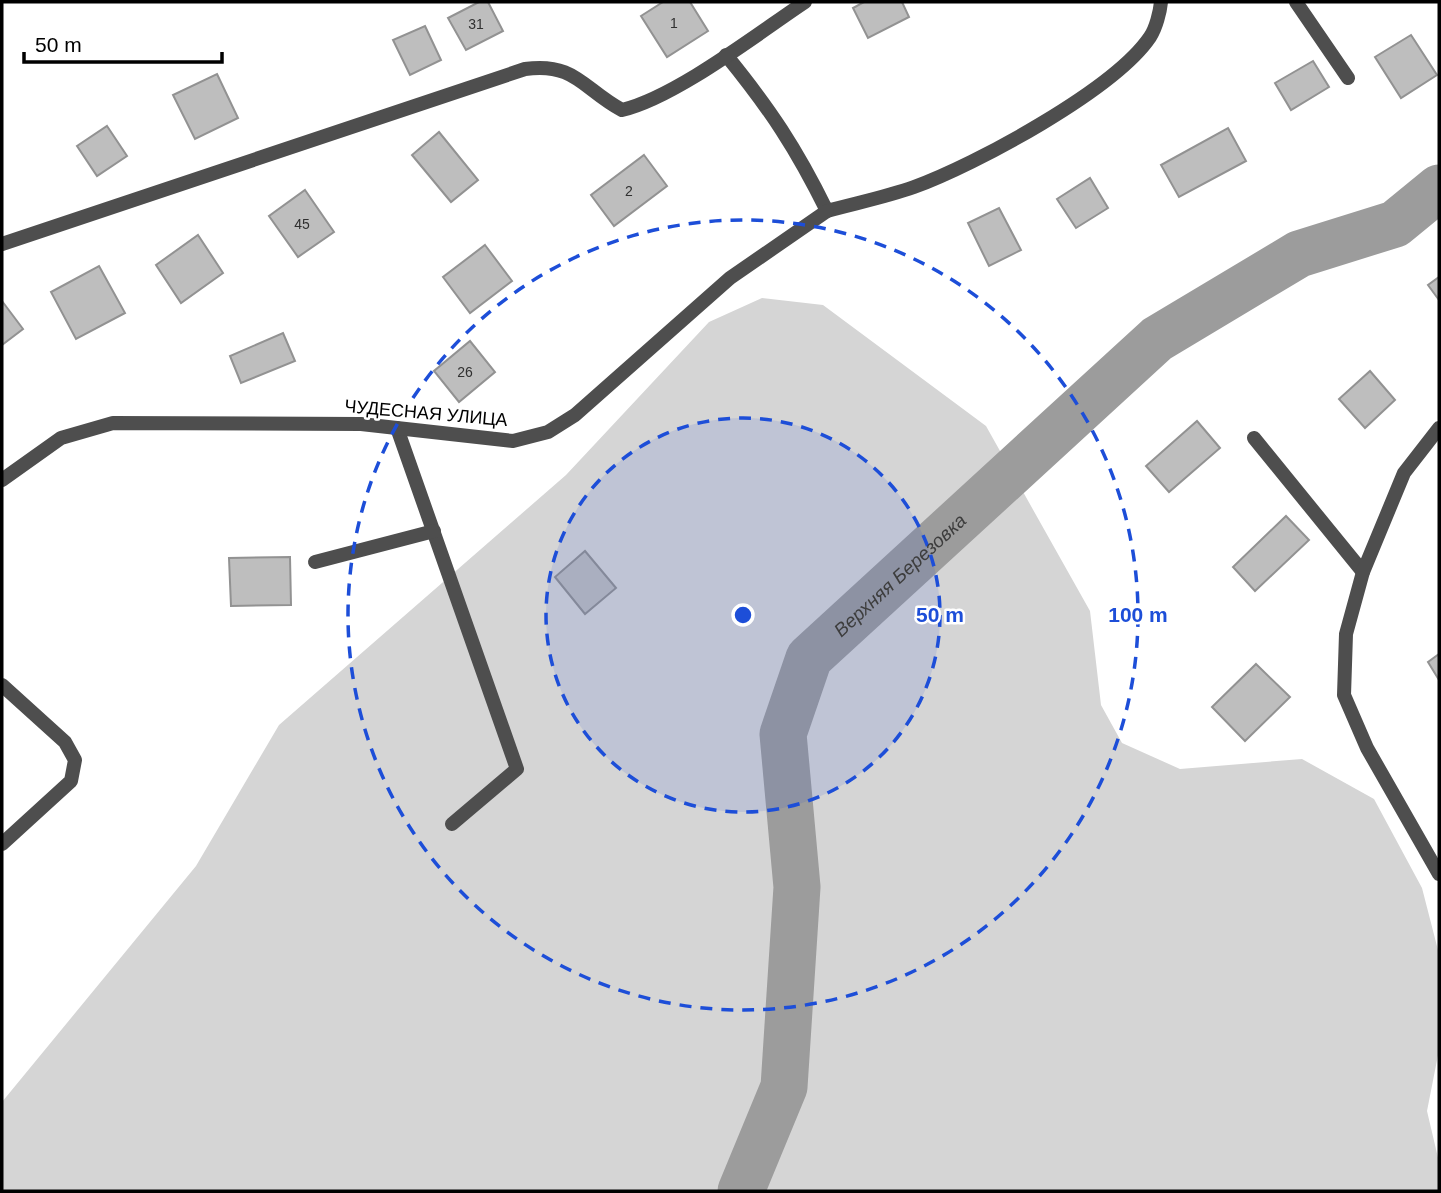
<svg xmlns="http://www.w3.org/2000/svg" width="1441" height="1193" font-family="Arial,sans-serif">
  <rect width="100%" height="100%" fill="#fff"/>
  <path fill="#d5d5d5" d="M762,298l61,7 163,121 104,185 11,94 21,38 58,26 122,-10 72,40 48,89 17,66v96l-12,61 12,51v29h-1437v-89l194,-236 83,-141 287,-250 143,-153z"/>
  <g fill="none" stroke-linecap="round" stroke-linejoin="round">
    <path stroke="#9c9c9c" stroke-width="47" id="s1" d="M741,1191l43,-104 13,-200 -14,-153 26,-76 348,-319 142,-85 96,-30 44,-36"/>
  </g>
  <g fill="#bebebe" stroke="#929292" stroke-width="2">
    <path d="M479,2h9l15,29 -37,19 -18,-32z"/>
    <path d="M663,2h27l18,29 -41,26 -26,-41z"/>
    <path d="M864,2h38l7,15 -41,21 -15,-30z"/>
    <path d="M425,26l16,34 -31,15 -17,-35z"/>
    <path d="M1411,35l26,40 -36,23 -26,-41z"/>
    <path d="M1313,61l16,26 -38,23 -16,-27z"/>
    <path d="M217,74l21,44 -43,21 -22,-44z"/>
    <path d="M107,126l20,30 -30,20 -20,-30z"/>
    <path d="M1228,128l18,33 -67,36 -18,-32z"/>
    <path d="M439,132l39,48 -27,22 -39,-47z"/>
    <path d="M644,155l23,31 -53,40 -23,-31z"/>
    <path d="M1090,178l18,30 -32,20 -19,-29z"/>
    <path d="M305,190l29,42 -36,25 -29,-41z"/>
    <path d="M999,208l22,42 -32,16 -21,-43z"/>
    <path d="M198,235l25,38 -42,30 -25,-38z"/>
    <path d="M485,245l27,36 -42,32 -27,-36z"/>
    <path d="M99,266l26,47 -49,26 -25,-47z"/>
    <path d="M1439,277v23l-11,-15z"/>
    <path d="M2,301l21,28 -21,16z"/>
    <path d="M283,333l12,28 -54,22 -11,-27z"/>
    <path d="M470,341l25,31 -36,30 -25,-31z"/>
    <path d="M1370,371l25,29 -30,28 -26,-29z"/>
    <path d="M1197,421l23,27 -51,44 -23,-26z"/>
    <path d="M1286,516l23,24 -54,51 -22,-24z"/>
    <path d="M585,551l31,37 -31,26 -30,-37z"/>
    <path d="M290,557l1,48 -60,1 -2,-48z"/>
    <path d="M1439,654v26l-11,-18z"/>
    <path d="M1256,664l34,33 -45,44 -33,-34z"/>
  </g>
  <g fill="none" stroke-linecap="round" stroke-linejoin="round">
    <g stroke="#4e4e4e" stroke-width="14">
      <path d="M397,428l120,341 -65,55"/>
      <path d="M1254,438l109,134"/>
      <path d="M315,562l119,-31"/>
    </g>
    <g stroke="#4e4e4e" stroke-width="14">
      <path d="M1296,2l52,76"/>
      <path d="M726,55c44,54 70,93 101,156 29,-8 59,-14 87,-24 61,-22 200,-97 236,-150 6,-9 10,-25 11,-35"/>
      <path d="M2,244l523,-175c50,-7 58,20 97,41 54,-13 135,-76 183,-108"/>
      <path d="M1439,428l-35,45 -41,99 -17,62 -2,61 23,53 72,126"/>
      <path d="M2,480l59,-42 52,-15 248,1 152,17 35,-9 27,-17 155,-137 97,-67"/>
      <path d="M2,685l63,57 10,18 -4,21 -69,63"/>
    </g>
  </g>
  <circle cx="743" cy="615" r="197" fill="#1d4ed8" fill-opacity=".12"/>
  <g fill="none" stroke="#1d4ed8" stroke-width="3.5" stroke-dasharray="12 9">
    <circle cx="743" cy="615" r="197"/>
    <circle cx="743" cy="615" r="395"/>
  </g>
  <g text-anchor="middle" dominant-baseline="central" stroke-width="5" stroke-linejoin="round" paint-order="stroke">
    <g font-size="14" fill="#303030">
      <text x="674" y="23">1</text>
      <text x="476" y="24">31</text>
      <text x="629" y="191">2</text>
      <text x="302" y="224">45</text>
      <text x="465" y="372">26</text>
    </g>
    <g font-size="18" fill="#000" stroke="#fff">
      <text transform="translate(426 413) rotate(5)">ЧУДЕСНАЯ УЛИЦА</text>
    </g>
    <g font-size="19" font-style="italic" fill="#3d3d3d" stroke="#fff">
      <text stroke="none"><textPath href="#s1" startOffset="670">Верхняя Березовка</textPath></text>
    </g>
  </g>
  <circle cx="743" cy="615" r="10" fill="#1d4ed8" stroke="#fff" stroke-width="3.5"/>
  <g font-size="21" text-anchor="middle" font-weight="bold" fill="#1d4ed8" stroke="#fff" stroke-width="5" stroke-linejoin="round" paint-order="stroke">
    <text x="940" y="622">50 m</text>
    <text x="1138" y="622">100 m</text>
  </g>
  <rect width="1441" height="1193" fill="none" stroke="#000000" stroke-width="7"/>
  <path d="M24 52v10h198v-10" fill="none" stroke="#000000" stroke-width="3.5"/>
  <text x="35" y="52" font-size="21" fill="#000000" stroke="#ffffff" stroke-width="5" paint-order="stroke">50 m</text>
</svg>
